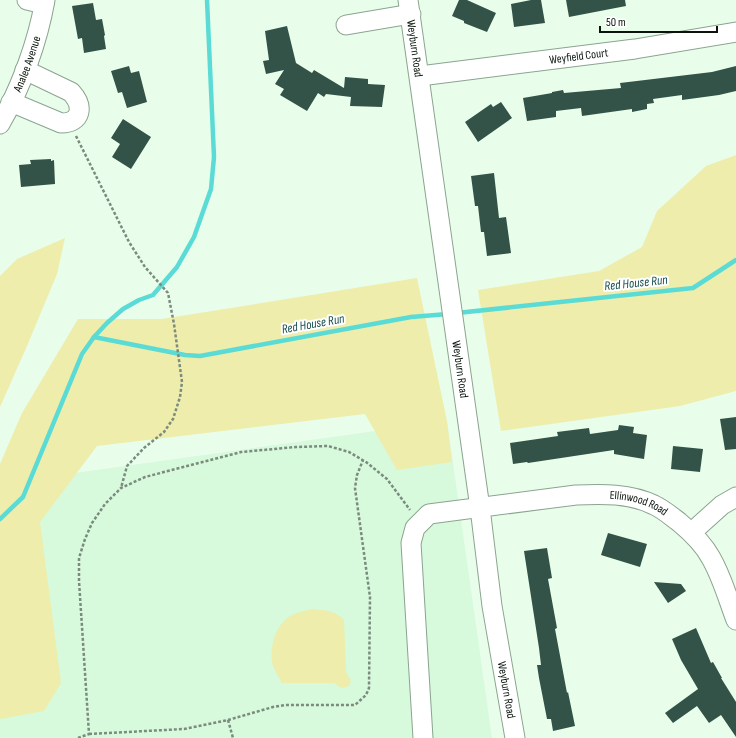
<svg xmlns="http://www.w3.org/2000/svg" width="736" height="738" font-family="'Sofia Sans Condensed',sans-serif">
  <rect width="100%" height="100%" fill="#e8feeb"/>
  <path fill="#d7f9dc" d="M447,421l45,317h-492v-211l32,-48z"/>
  <g fill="#eeedac">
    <path d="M736,155v236l-56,15 -179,25 -23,-141 121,-19 43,-24 15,-36 49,-45z"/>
    <path d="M65,238l-8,36 -30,72 -27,61v-131l17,-17z"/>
    <path d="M417,278l30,143 5,41 -55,8 -32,-56 -268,32 -57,76 21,161 -17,28 -44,8v-255l22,-51 56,-94h84z"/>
    <path d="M313,609c12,1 23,2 31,11l2,52 5,9 -2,5 -7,2 -3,-1 -4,-4h-53c-3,-6 -7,-11 -9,-17 -4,-16 1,-36 13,-47 7,-6 18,-8 27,-10z"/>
  </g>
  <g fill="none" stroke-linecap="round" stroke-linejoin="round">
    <g stroke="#5bdbd6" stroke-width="4.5">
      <path d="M457,313l236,-25 43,-28"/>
      <path d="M94,337l13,-14 16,-14 16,-9 14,-5 24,-28 17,-30 17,-48 3,-32 -7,-157"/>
      <path d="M0,519l23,-22 59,-143 12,-17 91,18 15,1 211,-39 37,-3"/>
    </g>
  </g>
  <g fill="#335348">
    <path d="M459,0h8l29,13 -9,19 -23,-9v-2l-12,-5z"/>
    <path d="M531,0h10l4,23 -31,4 -3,-23z"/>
    <path d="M566,0h59l1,6 -57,11z"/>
    <path d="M93,3l3,17 6,-1 3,16 -1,1 2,13 -22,4 -2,-15 -4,1 -6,-33z"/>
    <path d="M287,26l9,37 16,10 2,-3 30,18 1,-11 23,2v5l17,1 -3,22 -32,-1 1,-9 -25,-3 -2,3 -6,-4 -11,18 -27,-16 4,-6 -9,-5 9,-14 -18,4 -3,-13 6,-1 -4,-29z"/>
    <path d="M129,66l2,7 8,-2 8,31 -20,6 -5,-16 -4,1 -7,-22z"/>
    <path d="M736,66v25l-17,4 -37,5v-5l-29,4 1,4 -7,1v5l-15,3v-3l-50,7 -1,-8 -25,3v6l-29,4 -4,-23 29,-5v-1l11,-2 1,3 57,-5 -1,-5 92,-11z"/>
    <path d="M501,102l11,16 -34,24 -13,-20 26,-18 2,3z"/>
    <path d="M123,119l28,18 -20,32 -19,-12 8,-13 -9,-6z"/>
    <path d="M51,159v2l3,-1 1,24 -34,3 -2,-22 12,-1 -1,-4z"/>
    <path d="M494,173l5,45 7,-1 5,36 -24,3 -3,-24h-3l-3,-26h-3l-4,-30z"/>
    <path d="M736,417v32l-11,1 -5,-31z"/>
    <path d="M619,425l15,2 -1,6 14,2 -3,24 -30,-5v-4l-86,13 -1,-1 -14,2 -3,-21 48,-7 -1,-4 32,-4 1,6 28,-4z"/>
    <path d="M673,446l30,3 -3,23 -29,-3z"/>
    <path d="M608,533l39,11 -7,23 -39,-12z"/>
    <path d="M547,548l5,30 -4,1 9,49 -2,1 12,64 1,-1 7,34 -22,5 -2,-12h-4l-8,-41 -2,-13h4l-2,-17 -15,-97z"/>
    <path d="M654,582l27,2 5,7 -18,12z"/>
    <path d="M696,628l15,35 2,-1 9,16h-1l15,24v35l-15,-22 -12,8 -12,-17 -24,17 -8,-10 33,-24 -17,-29 -9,-21z"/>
  </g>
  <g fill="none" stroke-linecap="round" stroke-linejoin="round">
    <g stroke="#8ba48f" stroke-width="21">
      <g id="minor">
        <path d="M27,0l17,4"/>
        <path id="s1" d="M408,0l72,508 12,98 23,132"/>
        <path d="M346,25l65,-11"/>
        <path id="s2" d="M420,76l215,-27 101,-17"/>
        <path d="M11,102l50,21c21,0 23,-17 10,-31l-46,-22"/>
        <path id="s3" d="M0,124c21,-36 38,-83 45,-124"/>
        <path d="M692,532l30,-27 14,-8"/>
        <path id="s4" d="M423,738l-12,-195 4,-15 14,-14 147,-19c26,-1 54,-2 78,10 9,4 17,11 25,17 12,10 24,21 32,36 11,19 17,41 25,62"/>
      </g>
    </g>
    <g stroke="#7b8b7e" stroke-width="2.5" stroke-dasharray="3 2" stroke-linecap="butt">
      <path d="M76,136l53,106 16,25 23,26 6,31 8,58 -2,15 -7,22 -9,13 -20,16 -17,18 -6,22"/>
      <path d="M228,720l5,18"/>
      <path d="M89,734l95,-5 44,-9 45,-13 12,-2h70l11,-10 3,-7 1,-91 -15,-109 2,-13 6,-15"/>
      <path d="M78,738l11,-4 -10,-153v-23l6,-19 7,-16 13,-19 16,-16 24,-11 96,-25 55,-5 32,-1 21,6 17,10 21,17 23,31"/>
    </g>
    <use href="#minor" stroke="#fff" stroke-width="19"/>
  </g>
  <g text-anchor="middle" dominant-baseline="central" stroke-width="4" stroke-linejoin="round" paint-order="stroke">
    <g font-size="12" fill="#0a140c" stroke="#fff">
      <text stroke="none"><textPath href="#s1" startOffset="49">Weyburn Road</textPath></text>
      <text stroke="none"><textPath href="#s2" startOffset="160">Weyfield Court</textPath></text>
      <text stroke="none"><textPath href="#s3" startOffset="66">Analee Avenue</textPath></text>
      <text stroke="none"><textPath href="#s1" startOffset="373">Weyburn Road</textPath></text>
      <text stroke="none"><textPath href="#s4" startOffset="443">Ellinwood Road</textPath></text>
      <text stroke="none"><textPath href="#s1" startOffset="697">Weyburn Road</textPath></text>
    </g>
    <g font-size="13" font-style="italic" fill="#144c4b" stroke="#fff">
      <text transform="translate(636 283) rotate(-6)">Red House Run</text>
      <text transform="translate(313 324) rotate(-10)">Red House Run</text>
    </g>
  </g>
  <path d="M600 26v6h117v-6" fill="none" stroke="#0a140c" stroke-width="2"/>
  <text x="606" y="26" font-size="12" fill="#0a140c" stroke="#ffffff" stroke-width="3" paint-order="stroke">50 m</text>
</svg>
